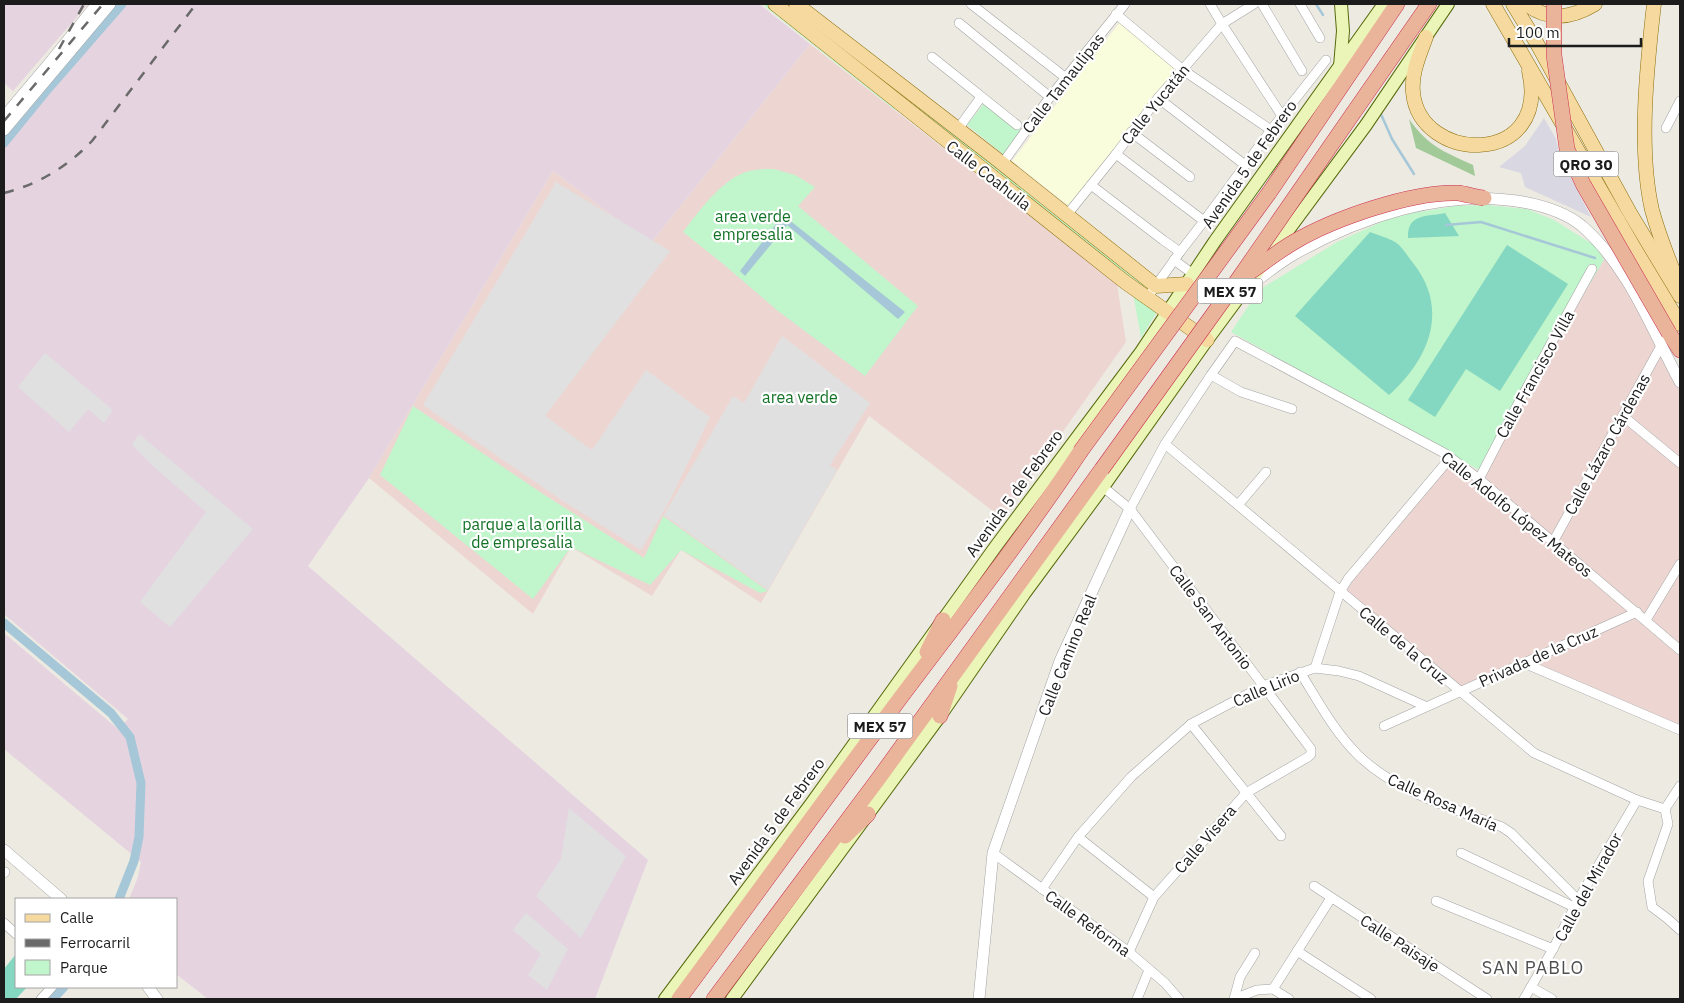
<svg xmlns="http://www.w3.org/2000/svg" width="1684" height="1003" font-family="'IBM Plex Sans',sans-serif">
  <rect width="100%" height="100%" fill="#edeae2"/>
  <g fill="#edd6d2">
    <path d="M810,44l307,240 9,58 -124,176 -133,-102 -108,187 -80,-53 -29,46 -81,-49 -38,67 -164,-136 184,-307 97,73z"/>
    <path d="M1606,250l74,132v348l-156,-67 -64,28 -120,-99 110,-134 29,21 113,-210z"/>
  </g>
  <g fill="#e5d4e0">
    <path d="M4,4h84l-75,87 -9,-8z"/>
    <path d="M126,4h633l51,40 -160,200 -97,-73 -184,307 -61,88 340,294 -53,139h-387l-32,-25v-75h-47l9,-22 3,-15 -137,-113v-116l114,96 10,-10 -124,-105v-467z"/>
  </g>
  <path fill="#f9fddb" d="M1120,22l60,48 -110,137 -58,-46z"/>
  <path fill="#a2ca99" d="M1409,119c20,28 34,32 64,46l2,11 -59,-28z"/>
  <g fill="#c1f5cb">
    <path d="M762,4h31l354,282 -6,10 16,16 -16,26 -8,-45 -231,-189 -7,6z"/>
    <path d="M985,102l37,29 -18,24 -37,-30z"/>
    <path d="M774,169l21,6 20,12 -17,19 120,100 -53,70 -87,-65 -56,-48 -39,-31c17,-22 43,-59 72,-62 6,-1 13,-1 19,-1z"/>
    <path d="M1487,205l40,4 27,11 43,27 7,13 -125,210 -248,-138 28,-42 78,-48 49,-22 27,-7 43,-7z"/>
    <path d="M413,406l130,88 101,64 19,-42 105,75 -8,2 -79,-43 -31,35 -79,-38 -38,52 -153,-124z"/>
  </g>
  <g fill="#84d7c0">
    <path d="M1445,213l14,23 -51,2c-1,-25 19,-21 37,-25z"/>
    <path d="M1370,232c8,3 18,6 25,10 7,4 13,15 18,21 37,46 16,97 -24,132l-94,-79z"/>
    <path d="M1507,245l61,39 -68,107 -34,-22 -31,48 -27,-17z"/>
    <path d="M16,954v33h11l-11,12h-10l-2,-2v-28z"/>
  </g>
  <g fill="#e0e0e0">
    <path d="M556,182l114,69 -125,165 47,34 54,-80 64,47 -41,85 -28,48 -78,-49 -140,-96z"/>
    <path d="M782,336l88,67 -40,62 7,5 -69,120 -104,-75 69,-119 11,7z"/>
    <path d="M45,353l68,57 -9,13 -16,-14 -19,23 -51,-45z"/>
    <path d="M139,434l114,95 -83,98 -30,-25 66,-90 -53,-46 -21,-21z"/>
    <path d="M569,808l57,48 -45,82 -45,-42 25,-37z"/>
    <path d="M526,913l42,36 -21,41 -19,-15 13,-21 -28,-24z"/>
  </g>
  <path fill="#d8d7e2" d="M1544,118l12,21 4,18 31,60 -66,-30 -4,-14 -22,-6 26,-21z"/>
  <path fill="#a5c7d8" d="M783,215l122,97 -7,7 -111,-94 -42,51 -5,-5z"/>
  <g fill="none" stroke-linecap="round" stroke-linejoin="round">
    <g stroke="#a5c7d8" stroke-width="2.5">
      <path d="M1316,4l7,11"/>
      <path d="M1380,112l12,27 22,35"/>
      <path d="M1446,225l35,-3 114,36"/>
    </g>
    <g stroke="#a5c7d8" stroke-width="9">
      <path d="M4,143l44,-54 74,-85"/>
      <path d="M4,623l107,90 19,24 11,46 -2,54 -5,24 -15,38"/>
      <path d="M53,999l11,-12"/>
    </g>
    <g stroke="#a3a3a3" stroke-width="10">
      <g id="minor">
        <path d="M971,4l95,74"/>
        <path d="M1210,4l12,20 60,92"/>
        <path d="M1262,4l40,67"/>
        <path d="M1300,4l20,34"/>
        <path d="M1116,14l67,56 88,60"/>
        <path d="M959,23l91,74"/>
        <path d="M932,57l85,68"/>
        <path d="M1158,98l87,67"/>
        <path d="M1666,128l14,-27"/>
        <path d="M958,129l23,-32"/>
        <path d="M1131,132l59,45"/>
        <path d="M1116,154l88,67"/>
        <path d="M1002,164l48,-67 75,-93"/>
        <path d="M1091,185l72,55 17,12"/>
        <path d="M1066,216l50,-62 42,-56 57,-66 7,-8 32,-20"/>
        <path d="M1174,260l19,14"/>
        <path d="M1147,298l33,-46 24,-31 67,-91 55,-70"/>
        <path d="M1211,375l30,17 51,17"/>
        <path d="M1623,416l57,47"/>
        <path d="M1165,444l369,309 103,47 28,9"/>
        <path d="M1479,479l40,-77 73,-133"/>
        <path d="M1103,487l27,22 181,240v5l-3,3 -62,36 -92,104 -25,55"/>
        <path d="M1238,505l28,-33"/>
        <path d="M1130,509l35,-65 46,-69 24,-34 211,113 33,25 201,171"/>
        <path d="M1553,542l108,-196"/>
        <path d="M1646,620l34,-56"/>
        <path d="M1524,663l156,67"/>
        <path d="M1315,668l25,-76 8,-13 102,-121"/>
        <path d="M1300,672c18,29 35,61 59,84 39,37 94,52 143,71l9,6 67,67"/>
        <path d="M1191,724l90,112"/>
        <path d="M1384,726l253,-114"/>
        <path d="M1665,809l3,15 -20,57 4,26 16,12 12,11"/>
        <path d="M1665,809l15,-23"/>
        <path d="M1078,837l76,60"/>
        <path d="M993,853l136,99 36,31 14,16"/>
        <path d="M1461,853l113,54"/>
        <path d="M4,873l1,-1"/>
        <path d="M1314,886l173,113"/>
        <path d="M1042,889l36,-52 53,-60 60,-53 72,-38 52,-18 24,3 20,5 66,30"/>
        <path d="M1436,901l117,48"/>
        <path d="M4,923l12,11"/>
        <path d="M1297,951l74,48"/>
        <path d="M1531,987l21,12"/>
        <path d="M1273,989l58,-91"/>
        <path d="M1273,989l16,10"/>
        <path d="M41,999l11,-12"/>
        <path d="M1137,999l12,-29"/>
        <path d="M1234,999l6,-22 15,-24"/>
        <path d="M1234,999l23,-9 16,-1"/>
        <path d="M1524,999l29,-50 25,-49 59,-100"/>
      </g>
    </g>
    <g stroke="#a3a3a3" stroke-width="12">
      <g id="tertiary">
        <path d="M4,117l48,-57 45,-56"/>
        <path d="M4,130l106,-126"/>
        <path d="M1248,287c14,-10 28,-22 43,-31 68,-39 153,-68 232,-54 21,4 42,10 59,24 47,41 69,102 98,156"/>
        <path d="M4,850l57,49"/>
        <path d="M148,987l9,12"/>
        <path d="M979,999l14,-146 67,-192 70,-152"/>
      </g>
    </g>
    <g stroke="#566a0b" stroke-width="14">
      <g id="secondary">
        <path d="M1340,66l3,-35 -2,-27"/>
        <path d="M665,999l146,-195 185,-258 145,-194 74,-111 169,-237"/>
        <path d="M732,999l208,-283 84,-122 79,-107 104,-147 159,-215 82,-121"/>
      </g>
    </g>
    <g stroke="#8a6e09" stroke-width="15">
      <g id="primary">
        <path d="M775,4l350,278 82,58"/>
        <path d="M796,4l198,153 162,129 31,-2"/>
        <path d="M1493,4l140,242 47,78"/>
        <path d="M1513,4l22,36 95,173 50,83"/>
        <path d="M1526,4c23,18 46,14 69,0"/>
        <path d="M1654,4c-7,61 -16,145 -2,206 6,22 14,43 23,65"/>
        <path d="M1426,37c-6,17 -15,36 -13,55 6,72 138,76 116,-21"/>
      </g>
    </g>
    <g stroke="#cb2f53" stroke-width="16">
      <g id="trunk">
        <path d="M1354,112l75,-108"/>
        <path d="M1269,193l128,-189"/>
        <path d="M1669,333l11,17"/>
        <path d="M927,652l16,-32"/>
        <path d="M940,716l10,-30"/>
        <path d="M845,836l23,-22"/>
        <path d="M679,999c77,-104 153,-210 231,-314 58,-77 117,-153 170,-233"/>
        <path d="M714,999l165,-221 223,-309"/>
      </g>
    </g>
    <use href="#minor" stroke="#fff" stroke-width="9"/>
    <use href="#tertiary" stroke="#fff" stroke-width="11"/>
    <use href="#secondary" stroke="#ebf5b8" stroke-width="12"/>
    <use href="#primary" stroke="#f5d99f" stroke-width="14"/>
    <use href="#trunk" stroke="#eab49a" stroke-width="15"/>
    <g stroke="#6a6a6a" stroke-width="2.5" stroke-dasharray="10 10" stroke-linecap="butt">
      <path d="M59,49l25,-45"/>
      <path d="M4,121l99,-117"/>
      <path d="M4,193c35,-9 63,-26 88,-52l104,-137"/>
    </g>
    <g stroke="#cb2f53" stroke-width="16" stroke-linecap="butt">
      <g id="trunk-bridge">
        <path d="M1554,4v51l13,94 16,35 86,149"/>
        <path d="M1244,276c17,-11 33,-24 50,-34 39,-23 118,-51 164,-49 8,1 17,4 26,5"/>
        <path d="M1080,452l189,-259"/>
        <path d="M1102,469l135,-188 117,-169"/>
      </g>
    </g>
    <use href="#trunk-bridge" stroke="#eab49a" stroke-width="15"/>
  </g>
  <g text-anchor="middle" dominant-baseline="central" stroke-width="4.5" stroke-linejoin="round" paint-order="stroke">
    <g fill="#fff" stroke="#606060" stroke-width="1">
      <rect x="1553.5" y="151.5" width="65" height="25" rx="4"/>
      <rect x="1197.5" y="278.5" width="65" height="25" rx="4"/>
      <rect x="847.5" y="713.5" width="65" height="25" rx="4"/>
    </g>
    <g font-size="15" font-weight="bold" fill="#1c1c1c">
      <text x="1586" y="164">QRO 30</text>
      <text x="1230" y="291">MEX 57</text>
      <text x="880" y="726">MEX 57</text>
    </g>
    <g font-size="16" fill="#1c1c1c" stroke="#fff">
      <text transform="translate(1063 83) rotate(-52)">Calle Tamaulipas</text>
      <text transform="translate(1155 104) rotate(-51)">Calle Yucatán</text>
      <text transform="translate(1249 164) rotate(-55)">Avenida 5 de Febrero</text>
      <text transform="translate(989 175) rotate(38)">Calle Coahuila</text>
      <text transform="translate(1535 374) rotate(-61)">Calle Francisco Villa</text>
      <text transform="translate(1607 444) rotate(-61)">Calle Lázaro Cárdenas</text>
      <text transform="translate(1014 493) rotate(-54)">Avenida 5 de Febrero</text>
      <text transform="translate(1517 514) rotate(39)">Calle Adolfo López Mateos</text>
      <text transform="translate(1211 617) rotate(53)">Calle San Antonio</text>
      <text transform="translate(1404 645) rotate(40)">Calle de la Cruz</text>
      <text transform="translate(1067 655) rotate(-68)">Calle Camino Real</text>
      <text transform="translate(1538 656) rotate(-24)">Privada de la Cruz</text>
      <text transform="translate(1266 688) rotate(-23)">Calle Lirio</text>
      <text transform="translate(1443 802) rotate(24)">Calle Rosa María</text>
      <text transform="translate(776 821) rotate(-54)">Avenida 5 de Febrero</text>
      <text transform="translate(1205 839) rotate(-49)">Calle Visera</text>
      <text transform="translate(1588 887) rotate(-61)">Calle del Mirador</text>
      <text transform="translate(1088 923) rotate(36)">Calle Reforma</text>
      <text transform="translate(1400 943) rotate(33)">Calle Paisaje</text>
    </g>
    <g font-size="16" fill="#127225" stroke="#fff">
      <text x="753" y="216">area verde<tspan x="753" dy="18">empresalia</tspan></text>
      <text x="800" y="397">area verde</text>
      <text x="522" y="524">parque a la orilla<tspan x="522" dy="18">de empresalia</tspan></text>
    </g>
    <g font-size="18" letter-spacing="1" fill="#4f4f4f" stroke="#fff">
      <text x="1533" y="967">SAN PABLO</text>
    </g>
  </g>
  <rect width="1684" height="1003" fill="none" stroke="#1c1c1c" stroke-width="10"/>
  <rect x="15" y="898" width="162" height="90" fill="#ffffff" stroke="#a4a4a4"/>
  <rect x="25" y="914" width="25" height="8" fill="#f5d99f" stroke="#a4a4a4"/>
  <text x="60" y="923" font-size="15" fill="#1c1c1c">Calle</text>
  <rect x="25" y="939" width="25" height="8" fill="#6a6a6a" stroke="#a4a4a4"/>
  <text x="60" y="948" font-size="15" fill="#1c1c1c">Ferrocarril</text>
  <rect x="25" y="960" width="25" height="15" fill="#c1f5cb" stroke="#a4a4a4"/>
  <text x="60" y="973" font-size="15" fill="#1c1c1c">Parque</text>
  <path d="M1509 38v8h132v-8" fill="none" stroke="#1c1c1c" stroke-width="2.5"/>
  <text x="1516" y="38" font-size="15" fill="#1c1c1c" stroke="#ffffff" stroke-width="4" paint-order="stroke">100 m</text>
</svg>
